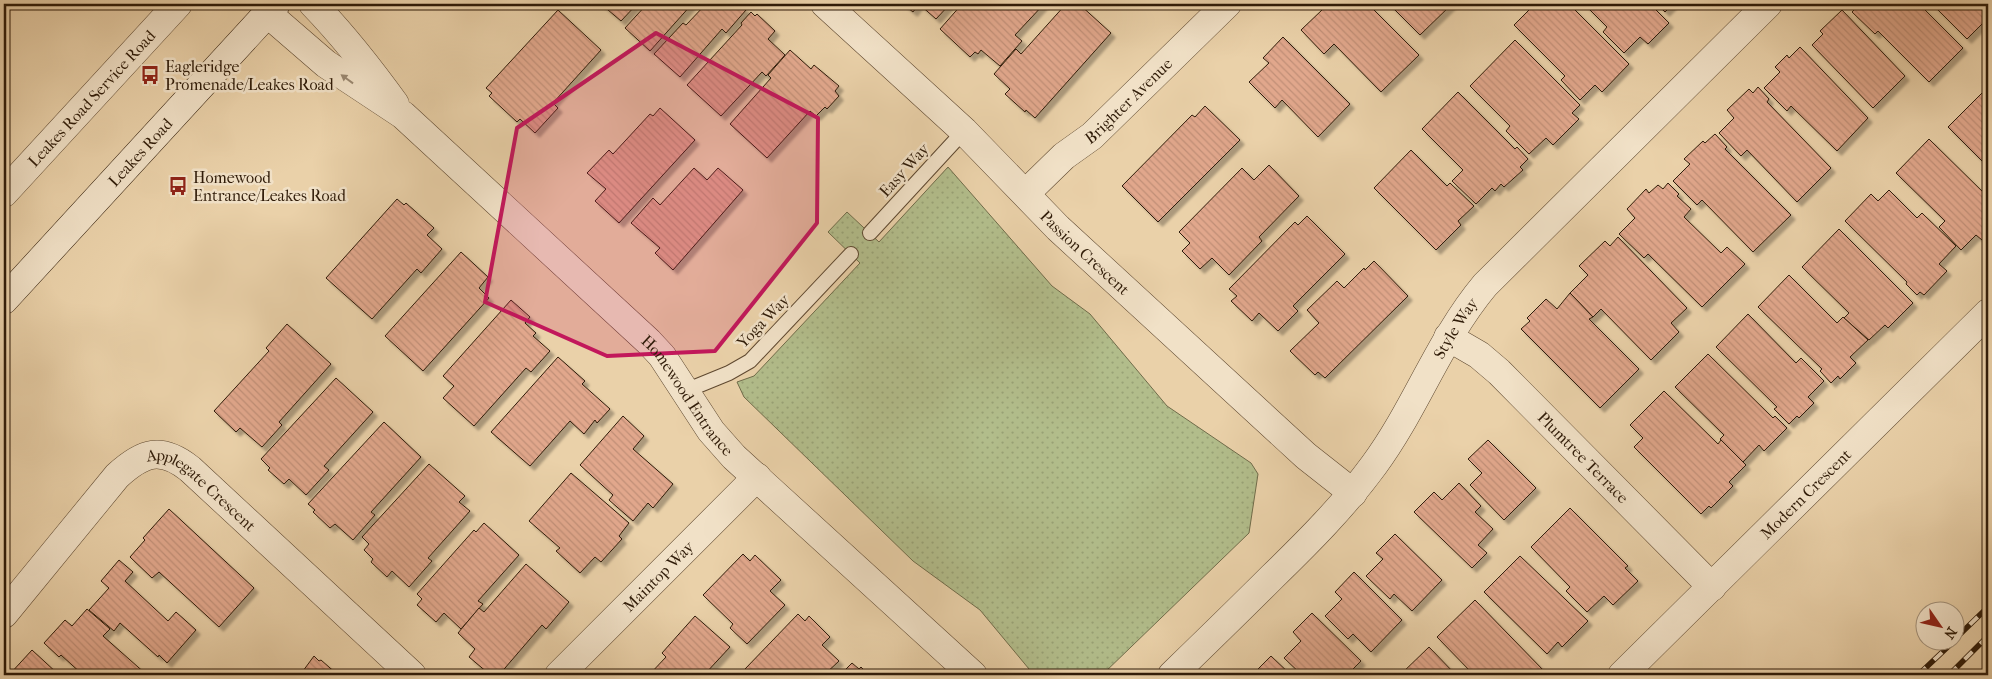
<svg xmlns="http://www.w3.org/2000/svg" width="1992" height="679" font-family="'IM FELL French Canon',serif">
  <defs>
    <pattern id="park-dots" width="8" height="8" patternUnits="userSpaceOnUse" patternTransform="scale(1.25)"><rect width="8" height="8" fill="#b2bd8b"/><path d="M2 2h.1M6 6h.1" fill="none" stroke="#99a276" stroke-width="1.8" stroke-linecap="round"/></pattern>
    <pattern id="building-back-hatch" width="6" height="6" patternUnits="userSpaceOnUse" patternTransform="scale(1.25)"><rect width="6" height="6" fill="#e1a78c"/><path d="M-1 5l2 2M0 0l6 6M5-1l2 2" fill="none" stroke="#c18f77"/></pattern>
    <filter id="shadow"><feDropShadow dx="4.5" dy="4.5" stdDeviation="1" flood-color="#0004"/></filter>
  </defs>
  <rect width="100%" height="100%" fill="#ead1a9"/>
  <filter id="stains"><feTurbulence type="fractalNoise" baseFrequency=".004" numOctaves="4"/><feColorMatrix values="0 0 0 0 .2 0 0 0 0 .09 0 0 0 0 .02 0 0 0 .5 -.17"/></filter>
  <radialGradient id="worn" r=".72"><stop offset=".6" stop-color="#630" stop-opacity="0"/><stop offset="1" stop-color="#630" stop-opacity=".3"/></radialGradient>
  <path fill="url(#park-dots)" stroke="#706c4a" d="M948,167l104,119 38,28 77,92 84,57 7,11 -9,59 -147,142h-68l-54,-65 -67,-49 -169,-164 -7,-15 17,-6 106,-113 -32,-31 19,-20 32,30z"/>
  <g fill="url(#building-back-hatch)" stroke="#2f1b08" filter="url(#shadow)">
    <path d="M601,4h36l-16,17z"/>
    <path d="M647,4h45l-42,47 -25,-23z"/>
    <path d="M706,4h32l8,6 -20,23 -4,-4 -42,48 -26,-23 29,-31 3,2z"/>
    <path d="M903,4h47l-14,15 -17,-15 -6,8z"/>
    <path d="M962,4h82l-29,31 7,6 -22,25 -19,-16 -3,4 -3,-2 -5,5 -30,-28z"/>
    <path d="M1066,4h13l32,29 -76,85 -9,-8 -1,2 -20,-18 5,-5 -16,-15 22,-25 5,5z"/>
    <path d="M1318,4h50l51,51 -38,37 -47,-48 -10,10 -23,-24 22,-21z"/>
    <path d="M1389,4h63l-32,31z"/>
    <path d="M1535,4h34l60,60 -27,28 -7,-7 -15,15 -19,-20 4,-4 -51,-51z"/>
    <path d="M1584,4h66l19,19 -21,21 -8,-7 -16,16 -21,-21 4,-5z"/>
    <path d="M1657,4h16l-8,8z"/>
    <path d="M1860,4h59l44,44 -34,34 -51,-51 -3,3 -23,-22z"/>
    <path d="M1932,4h56v14l-21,21z"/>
    <path d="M558,10l43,40 -48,53 5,5 -23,25 -15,-14 -3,3 -28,-26 3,-3 -6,-5z"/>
    <path d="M1842,10l63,66 -32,32 -61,-63 11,-11 -3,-3z"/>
    <path d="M751,12l4,4 2,-2 18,17 -7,8 17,16 -19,21 -4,-4 -41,44 -34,-31 55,-60 -1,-2z"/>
    <path d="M1283,37l67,67 -32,33 -36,-37 -7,8 -26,-26 20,-19 -6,-5z"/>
    <path d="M1515,40l65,65 -8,8 7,6 -26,26 -7,-7 -17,16 -23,-23 4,-5 -40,-40z"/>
    <path d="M1800,47l68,71 -31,33 -46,-45 -4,5 -23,-23 16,-16 -5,-5 12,-12 2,3z"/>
    <path d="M790,50l21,19 3,-4 25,21 -4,5 4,5 -12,13 -2,-2 -9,9 -6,-5 -43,47 -37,-34 41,-46 -3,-3z"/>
    <path d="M1758,87l11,12 -2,3 64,66 -34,34 -50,-52 -6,6 -22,-23 15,-15 -7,-8 22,-21 4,4z"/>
    <path d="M1985,90l3,3v74l-40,-40z"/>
    <path d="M1458,92l57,57 2,-2 11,12 -8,8 3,3 -19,17 -3,-3 -6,7 -3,-3 -16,16 -24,-23 11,-11 -41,-41z"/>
    <path d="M1205,106l35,34 -82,82 -36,-36 70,-71 3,2z"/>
    <path d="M660,108l35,32 -76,83 -24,-22 11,-12 -19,-16 22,-23 4,4 37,-40 3,2z"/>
    <path d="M1715,134l12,13 -2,2 66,66 -38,37 -51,-52 -5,5 -24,-24 17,-17 -6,-5 19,-18 2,2z"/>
    <path d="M1929,139l59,58 -1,8 1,2v26l-6,7 -6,-5 -15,15 -22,-23 6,-6 -49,-48z"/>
    <path d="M1411,150l36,36 3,-3 24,23 -16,15 3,4 -25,25 -62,-62z"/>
    <path d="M1269,165l30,31 -40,41 3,4 -33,34 -17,-17 -12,11 -18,-18 8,-8 -11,-11 63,-64 12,12z"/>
    <path d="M694,168l13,12 11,-12 25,22 -70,80 -18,-17 5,-5 -29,-25 22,-25 7,7z"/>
    <path d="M1668,183l11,11 -2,2 14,13 -7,8 37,36 6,-6 18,17 -43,43 -54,-53 -4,4 -25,-24 16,-16 -8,-9 19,-20 3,4 9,-8 5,4z"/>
    <path d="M1889,190l28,28 5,-5 34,33 -17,18 8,7 -23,24 -4,-3 -3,3 -11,-11 1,-2 -62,-61 26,-27 7,7z"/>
    <path d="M397,199l7,6 2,-2 28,25 -7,7 15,14 -21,24 -4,-4 -45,50 -46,-41z"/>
    <path d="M1307,216l38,38 -52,52 5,5 -20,20 -19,-18 -7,8 -21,-20 6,-5 -8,-7 66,-67 3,3z"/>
    <path d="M1839,229l74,74 -25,25 -3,-3 -16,15 -25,-22 5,-5 -47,-46z"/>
    <path d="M1618,237l69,71 -16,15 8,9 -28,28 -50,-51 -8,8 -23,-24 18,-18 -9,-9 26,-25 5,5z"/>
    <path d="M461,252l27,25 -9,11 10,10 -66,73 -38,-35z"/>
    <path d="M1374,261l34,35 -83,82 -7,-6 -3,3 -25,-24 29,-28 -12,-13 30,-29 7,7 20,-20 1,2z"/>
    <path d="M1789,275l48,48 6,-6 25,23 -18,17 6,6 -16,16 -2,-3 -7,7 -11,-12 2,-2 -64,-62z"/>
    <path d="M1570,293l23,24 -4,2 50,50 -39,39 -79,-79 9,-8 -3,-3 19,-19 11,10z"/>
    <path d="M511,300l19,17 -5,6 11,10 -3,3 17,15 -19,21 -5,-4 -52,58 -31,-28 11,-12 -11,-10z"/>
    <path d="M1748,314l48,49 5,-5 23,23 -16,16 6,6 -15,15 -2,-2 -8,8 -15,-15 3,-2 -61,-60z"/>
    <path d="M287,324l44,40 -52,58 3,3 -20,22 -22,-19 -4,4 -22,-21 55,-60 -3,-3z"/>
    <path d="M1708,354l65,64 2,-2 12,12 -23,23 -5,-6 -16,17 -23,-23 4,-4 -49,-48z"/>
    <path d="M558,357l27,24 -3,3 28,25 -13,14 -2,-3 -11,14 -14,-13 -40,45 -39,-34z"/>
    <path d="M336,378l37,34 -49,54 5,4 -23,25 -17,-16 -5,5 -16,-14 2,-2 -9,-9z"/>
    <path d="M1664,391l54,53 3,-4 25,25 -17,17 4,4 -22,22 -2,-2 -8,8 -67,-67 9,-9 -13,-13z"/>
    <path d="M623,416l21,20 -11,13 40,35 -20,24 -5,-5 -15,18 -24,-21 4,-5 -33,-30z"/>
    <path d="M384,422l37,35 -50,55 4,3 -22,25 -18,-16 -5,4 -17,-16 2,-2 -7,-6z"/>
    <path d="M1488,440l48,48 -32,32 -34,-35 12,-12 -14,-14z"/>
    <path d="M429,464l36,32 -6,6 11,9 -42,47 4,3 -23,26 -17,-16 -5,6 -16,-15 2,-3 -9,-9 5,-6 -7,-7z"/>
    <path d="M571,473l58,50 -10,13 3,3 -21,23 -6,-5 -15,16 -24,-22 4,-3 -31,-27z"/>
    <path d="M1459,483l22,23 -6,6 18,17 -15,16 9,8 -15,15 -58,-56 20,-20 8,8z"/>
    <path d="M1570,508l58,58 -3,2 13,13 -25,24 -9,-9 -17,16 -21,-21 4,-4 -39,-40z"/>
    <path d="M169,509l85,79 -35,39 -60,-55 -7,6 -22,-21 15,-17 -2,-2z"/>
    <path d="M484,523l35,32 -41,46 5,3 -22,25 -17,-16 -8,9 -19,-17 5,-6 -5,-5 57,-64 2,2z"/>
    <path d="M1395,534l47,46 -30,31 -18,-17 -4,5 -24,-23 17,-17 -7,-6z"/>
    <path d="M743,554l7,7 5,-6 26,25 -11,11 15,14 -38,39 -17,-16 3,-4 -30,-29z"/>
    <path d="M1520,556l68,65 -26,26 -4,-5 -11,12 -63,-62z"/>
    <path d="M119,560l14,12 -8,9 43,40 8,-9 20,18 -29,33 -8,-8 -1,2 -38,-34 -6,8 -25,-21 20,-22 -8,-7z"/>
    <path d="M526,564l43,38 -23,27 -4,-4 -43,50h-6l-4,-3 -1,1 -19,-16 6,-8 -17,-16 21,-25 5,4z"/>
    <path d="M1354,572l48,48 -31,32 -18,-18 -5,5 -23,-23 17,-17 -7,-7z"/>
    <path d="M1475,600l70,72 -4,3h-67l-37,-38z"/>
    <path d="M87,609l23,20 -7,7 44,39h-64l-22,-20 -2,2 -15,-14 21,-23 7,6z"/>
    <path d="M1312,613l49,48 -14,14h-45l-18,-17 17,-17 -8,-9z"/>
    <path d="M798,614l7,7 4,-5 21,21 -8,8 17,16 -15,14h-78l2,-2 -3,-4z"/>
    <path d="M695,616l35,31 -26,28h-55l17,-18 -4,-4z"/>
    <path d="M1429,647l27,28h-56z"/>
    <path d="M32,650l26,24 -1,1h-48z"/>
    <path d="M314,656l5,5 2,-1 17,15h-38z"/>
    <path d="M1271,656l20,19h-39z"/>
    <path d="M852,663l7,6 2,-2 8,8h-29z"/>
  </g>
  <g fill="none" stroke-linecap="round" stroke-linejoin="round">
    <g stroke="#5e4830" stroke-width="16">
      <g id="service">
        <path d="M870,233l94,-102"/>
        <path d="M685,391l44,-18 21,-12 101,-107"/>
      </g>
    </g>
    <g stroke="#5e4830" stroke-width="29">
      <g id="minor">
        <path d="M313,4c30,31 56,64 82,100"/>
        <path id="s1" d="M825,4l139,127 94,97 248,228 47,37"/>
        <path id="s2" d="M267,13l59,51 77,51 246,227 13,14 49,75 23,26 239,218"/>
        <path id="s3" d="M4,193l174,-189"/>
        <path id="s4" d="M1026,193l38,-37 28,-20 135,-132"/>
        <path id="s5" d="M1448,337l31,18 20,17 213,215"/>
        <path id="s6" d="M4,614l113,-138c26,-24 44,-30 73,-7l222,206"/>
        <path id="s7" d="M559,675l198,-198"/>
        <path id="s8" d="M1172,675c33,-32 67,-65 100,-98 36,-35 72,-71 102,-112 42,-57 65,-125 111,-180l283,-281"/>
        <path id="s9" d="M1622,675l366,-362"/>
      </g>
    </g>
    <g stroke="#2f1b08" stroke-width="29">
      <g id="secondary">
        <path id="s10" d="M4,300l272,-296"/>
      </g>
    </g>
    <use href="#service" stroke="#f1e1c7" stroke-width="14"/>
    <use href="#minor" stroke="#f1e1c7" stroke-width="28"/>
    <use href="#secondary" stroke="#f1e1c7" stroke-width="28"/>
    <g stroke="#2f1b08" stroke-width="5.5">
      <g id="rail">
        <path d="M1954,640l34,-33"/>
        <path d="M1918,675l35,-33"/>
        <path d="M1949,675l39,-39"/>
      </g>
    </g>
    <use href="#rail" stroke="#f1e1c7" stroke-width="4" stroke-dasharray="11" stroke-linecap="butt"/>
  </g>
  <defs><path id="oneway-solid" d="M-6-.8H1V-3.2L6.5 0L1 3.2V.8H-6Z" transform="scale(1.25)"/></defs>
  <use fill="#9a8871" href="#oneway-solid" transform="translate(347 79) rotate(-144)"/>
  <path fill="#c2185b" fill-opacity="0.2" stroke="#c2185b" stroke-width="4" stroke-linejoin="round" d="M656,33l162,85 -1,105 -102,128 -108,5 -122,-54 32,-174z"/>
  <defs>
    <g id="bus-bare" transform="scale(1.5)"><path d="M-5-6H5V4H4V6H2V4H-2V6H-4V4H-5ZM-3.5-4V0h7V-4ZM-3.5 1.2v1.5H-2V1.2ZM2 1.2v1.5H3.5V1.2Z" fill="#8f2418" stroke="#f1e1c7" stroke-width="2.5" paint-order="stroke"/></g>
  </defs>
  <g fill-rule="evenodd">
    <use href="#bus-bare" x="150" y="75"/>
    <use href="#bus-bare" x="178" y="186"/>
  </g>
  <g text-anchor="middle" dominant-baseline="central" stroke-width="5" stroke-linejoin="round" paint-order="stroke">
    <g font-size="16" fill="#2f1b08" stroke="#f1e1c7" text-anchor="start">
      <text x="165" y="66">Eagleridge<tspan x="165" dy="18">Promenade/Leakes Road</tspan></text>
      <text x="193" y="177">Homewood<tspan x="193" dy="18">Entrance/Leakes Road</tspan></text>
    </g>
    <g font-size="16" fill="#2f1b08" stroke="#f1e1c7">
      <text stroke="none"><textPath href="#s3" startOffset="129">Leakes Road Service Road</textPath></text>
      <text stroke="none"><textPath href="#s4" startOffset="138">Brighter Avenue</textPath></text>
      <text stroke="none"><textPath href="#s10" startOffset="201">Leakes Road</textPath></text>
      <text transform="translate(904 170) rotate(-48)">Easy Way</text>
      <text stroke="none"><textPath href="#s1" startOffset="360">Passion Crescent</textPath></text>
      <text transform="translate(763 321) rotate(-46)">Yoga Way</text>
      <text stroke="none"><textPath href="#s8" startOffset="451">Style Way</textPath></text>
      <text stroke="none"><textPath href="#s2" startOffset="571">Homewood Entrance</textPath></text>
      <text stroke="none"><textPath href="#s5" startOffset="182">Plumtree Terrace</textPath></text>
      <text stroke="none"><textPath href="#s9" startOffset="258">Modern Crescent</textPath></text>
      <text stroke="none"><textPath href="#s6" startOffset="281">Applegate Crescent</textPath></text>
      <text stroke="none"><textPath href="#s7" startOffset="140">Maintop Way</textPath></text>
    </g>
  </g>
  <rect width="1992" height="679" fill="none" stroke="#ead1a9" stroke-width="20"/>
  <rect x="5" y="5" width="1982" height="669" fill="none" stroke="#2f1b08" stroke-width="2.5"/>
  <rect x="10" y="10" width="1972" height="659" fill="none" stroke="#2f1b08"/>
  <g transform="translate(1940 626) rotate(124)"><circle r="24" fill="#f1e1c7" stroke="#a3927b"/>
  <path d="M0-4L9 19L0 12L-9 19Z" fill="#8f2418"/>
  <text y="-8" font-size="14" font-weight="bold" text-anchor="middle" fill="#2f1b08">N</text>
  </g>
  <rect width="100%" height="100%" filter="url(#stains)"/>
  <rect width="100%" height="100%" fill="url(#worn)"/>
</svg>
